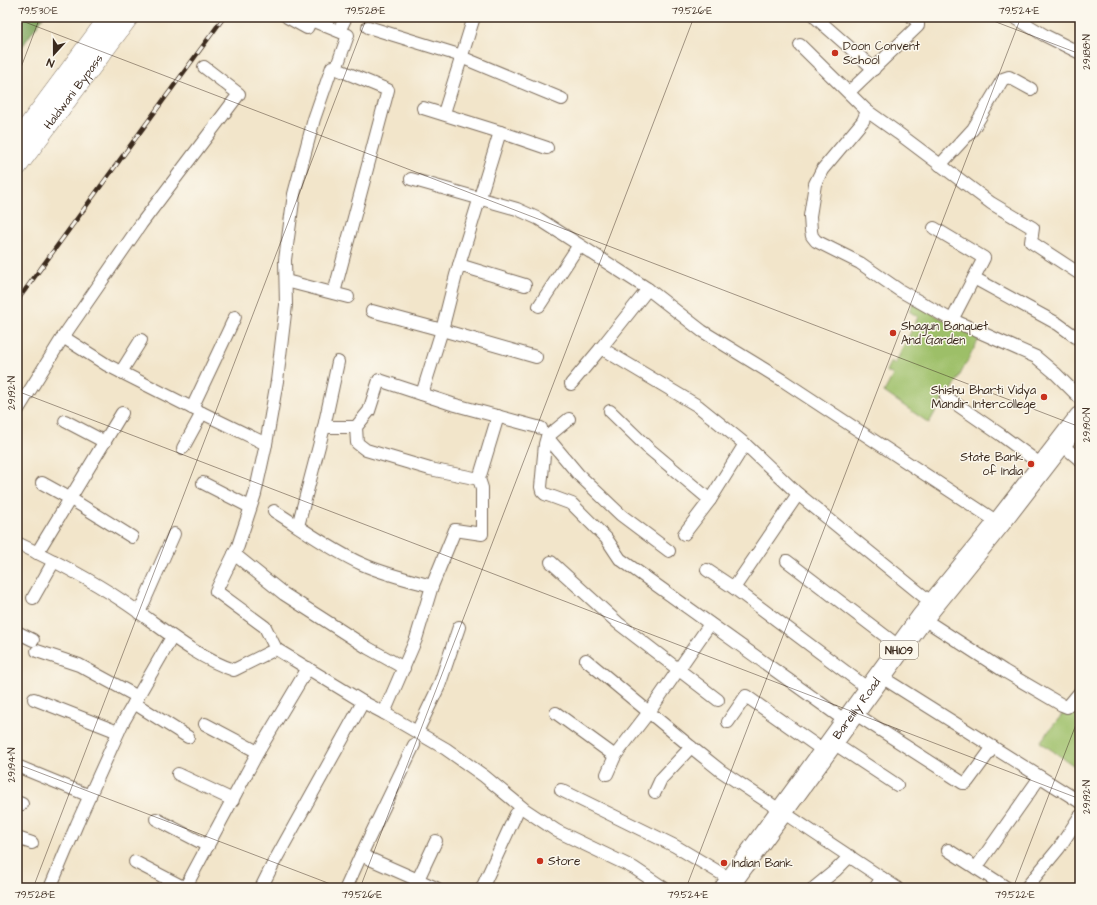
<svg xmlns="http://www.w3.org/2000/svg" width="1097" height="905" font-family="'Architects Daughter',sans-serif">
  <rect width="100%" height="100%" fill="#fbf7ec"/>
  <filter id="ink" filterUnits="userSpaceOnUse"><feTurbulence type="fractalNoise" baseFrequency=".025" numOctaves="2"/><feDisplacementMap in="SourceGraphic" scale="8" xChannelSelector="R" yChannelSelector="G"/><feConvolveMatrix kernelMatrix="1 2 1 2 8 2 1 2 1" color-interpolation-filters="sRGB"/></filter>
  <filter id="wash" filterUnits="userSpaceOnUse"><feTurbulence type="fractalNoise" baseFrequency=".012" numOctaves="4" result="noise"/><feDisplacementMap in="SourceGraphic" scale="16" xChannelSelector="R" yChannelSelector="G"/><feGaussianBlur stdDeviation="0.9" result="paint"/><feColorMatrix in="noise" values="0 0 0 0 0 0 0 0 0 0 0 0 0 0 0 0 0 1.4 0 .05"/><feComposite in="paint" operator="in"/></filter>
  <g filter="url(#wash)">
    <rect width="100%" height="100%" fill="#f2e5ca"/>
    <g fill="#9dbf68" stroke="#6c7443">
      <path d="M913,303l66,36 -28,53 -4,-1 -18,32 -45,-31 9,-17 -7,-4 5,-10 4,3 23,-47 -9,-6z"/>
      <path d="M1080,704v66l-40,-28 24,-30 7,3z"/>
    </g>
    <path fill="#7ea65c" stroke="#5c683d" d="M17,17h26l-26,37z"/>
  </g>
  <g filter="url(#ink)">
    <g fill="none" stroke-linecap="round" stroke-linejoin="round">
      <g stroke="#7b6b5a" stroke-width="14">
        <g id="street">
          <path d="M287,17l20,11 4,-8 37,15 -12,34"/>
          <path d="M815,17l59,52"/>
          <path d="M1014,17l30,18 36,18"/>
          <path d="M368,27l94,29"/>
          <path d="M339,31l7,-14"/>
          <path d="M800,45l67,66 31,22 93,70 42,25 -2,14 49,32"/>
          <path d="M461,57l101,42"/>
          <path d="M849,92l69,-66v-4l-6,-5"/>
          <path d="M423,108l77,24 -44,143 -14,55 94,27"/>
          <path d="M867,111l-4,10 -41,49 -7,14 -5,32 1,15 1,5 4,5 44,22 39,27 49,28 88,39 19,16 25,25"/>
          <path d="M444,113l30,-96"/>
          <path d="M500,132l47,16"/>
          <path d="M940,165l33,-36 30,-50 6,-2 22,12"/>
          <path d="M411,179l106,30 22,10 109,70 54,42 80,49 217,143"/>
          <path d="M934,228l50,30 -32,62"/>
          <path d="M459,265l66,20"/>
          <path d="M974,278l84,46 22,16"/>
          <path d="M286,281l62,16"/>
          <path d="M539,306l40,-61"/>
          <path d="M372,311l70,19 -20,64"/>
          <path d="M63,337l78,-113 98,-130 -35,-27"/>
          <path d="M601,348l47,-59"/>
          <path d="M121,372l20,-32"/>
          <path d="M571,384l30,-36 97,58 47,38 53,50 135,110"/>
          <path d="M946,397l55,38 42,31"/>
          <path d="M192,408l43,-91"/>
          <path d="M17,411l46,-74 44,28 85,43 74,36"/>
          <path d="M610,411l37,36 63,53"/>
          <path d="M569,419l-22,18 -2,7 -4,43 1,4 3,3 27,10 34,34 14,21 227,163"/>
          <path d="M65,421l40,21"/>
          <path d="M324,427h32"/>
          <path d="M547,437l31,37 43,41 48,36"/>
          <path d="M1061,444l19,16"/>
          <path d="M183,448l19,-35"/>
          <path d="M479,479l-49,-10 -64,-19 -9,-7 -1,-16 13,-16 10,-31 73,24 89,24"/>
          <path d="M42,483l29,16 61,38"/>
          <path d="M203,483l47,24"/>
          <path d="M274,511c29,18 57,39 88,53 22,10 47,16 70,22"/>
          <path d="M298,526l26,-99 14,-65"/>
          <path d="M684,534l26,-34 35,-56"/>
          <path d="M17,543c36,17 71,35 104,57 37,24 71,56 113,70l42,-21 87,53 21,11 62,36 38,27 40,33 33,22 77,37 30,20"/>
          <path d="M37,553l85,-140"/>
          <path d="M234,554l50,40 84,54 36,20"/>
          <path d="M787,561l114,87"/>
          <path d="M551,562l67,61 100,77"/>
          <path d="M707,570l27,18 136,102"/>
          <path d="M734,588l64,-94"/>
          <path d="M33,598l21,-37"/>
          <path d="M139,613l35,-79"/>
          <path d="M922,618l82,53 58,34 5,2 3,-3 10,-12"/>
          <path d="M17,632l16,8"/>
          <path d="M276,649l-11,-22 -49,-36 22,-45 17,-52 11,-50 11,-63 9,-76 -1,-45 9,-66 20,-75 18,-52 56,23 -54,203"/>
          <path d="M37,651l42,14 59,32"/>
          <path d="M586,660l105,87 30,24 176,117"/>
          <path d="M880,676l200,126"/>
          <path d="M34,699l84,33"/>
          <path d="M134,703l54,34"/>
          <path d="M384,713l32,-74 16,-53 23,-56 27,4v-46l-3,-9 19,-63"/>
          <path d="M556,713l59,43"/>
          <path d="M854,713l109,70h3l2,-2 25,-34"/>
          <path d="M728,722l18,-26 78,55"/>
          <path d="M205,724l53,28"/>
          <path d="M417,732l22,-46 20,-59"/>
          <path d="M832,742l65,43"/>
          <path d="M17,766l73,30"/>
          <path d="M178,774l55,26"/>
          <path d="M607,774l8,-18 34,-44 61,-88"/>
          <path d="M561,790l114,56 57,34"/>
          <path d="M655,792l6,-13 30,-32"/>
          <path d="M17,802l5,2"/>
          <path d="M156,819l52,27"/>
          <path d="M17,838l15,5"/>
          <path d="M948,850l59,38"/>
          <path d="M361,855l75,33"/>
          <path d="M135,862l50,26"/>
          <path d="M976,868l64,-91"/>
          <path d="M50,888l27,-64 45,-100 50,-87"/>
          <path d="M185,888l73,-136 50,-84"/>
          <path d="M261,888l12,-24 90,-162"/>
          <path d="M346,888l15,-33 53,-110"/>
          <path d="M414,888l22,-47"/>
          <path d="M482,888l34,-74"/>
          <path d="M814,888l22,-18 14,-14"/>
          <path d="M875,888l7,-10"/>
          <path d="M1026,888l33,-40 21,-32"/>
        </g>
      </g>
      <g stroke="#7b6b5a" stroke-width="20">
        <g id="primary">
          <path d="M17,141l92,-124"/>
          <path id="s1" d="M17,167l112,-150"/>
        </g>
      </g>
      <g stroke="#7b6b5a" stroke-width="24">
        <g id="highway">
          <path id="s2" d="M726,888l196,-270 77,-95 81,-105"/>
        </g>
      </g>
      <use href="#street" stroke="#fff" stroke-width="12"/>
      <use href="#primary" stroke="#fff" stroke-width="19"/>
      <use href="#highway" stroke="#fff" stroke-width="22"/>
      <g stroke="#3b2a1e" stroke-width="4.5">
        <path id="rail" d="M17,301l207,-284"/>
      </g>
      <use href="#rail" stroke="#fbf7ec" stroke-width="3" stroke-dasharray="9" stroke-linecap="butt"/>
    </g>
  </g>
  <path fill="none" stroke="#3b2a1e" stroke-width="1" stroke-opacity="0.45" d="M983,17l97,37M17,19l1063,408M17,78l23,-61M17,391l1063,408M17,764l324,124M33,888l334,-871M360,888l334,-871M686,888l335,-871M1013,888l67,-174"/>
  <g fill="#c8321e" stroke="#fbf7ec" stroke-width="1.5">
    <circle cx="835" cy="53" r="4"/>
    <circle cx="893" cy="333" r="4"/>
    <circle cx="1044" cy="397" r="4"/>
    <circle cx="1031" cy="464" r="4"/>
    <circle cx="540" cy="861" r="4"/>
    <circle cx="724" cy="863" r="4"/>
  </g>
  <g text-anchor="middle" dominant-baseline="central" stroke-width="3" stroke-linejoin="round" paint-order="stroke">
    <rect fill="#fbf7ec" stroke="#75685c" stroke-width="1" x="880" y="641" width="38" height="18" rx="3"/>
    <g font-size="11" font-weight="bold" fill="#3b2a1e">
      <text x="899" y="650">NH109</text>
    </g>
    <g font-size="12" fill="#3b2a1e" stroke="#fbf7ec" text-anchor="start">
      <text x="843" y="46">Doon Convent<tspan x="843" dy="14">School</tspan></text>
      <text x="901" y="326">Shagun Banquet<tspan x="901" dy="14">And Garden</tspan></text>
      <text x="1036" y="390" text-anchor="end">Shishu Bharti Vidya<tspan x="1036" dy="14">Mandir Intercollege</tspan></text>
      <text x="1023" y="457" text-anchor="end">State Bank<tspan x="1023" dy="14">of India</tspan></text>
      <text x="548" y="861">Store</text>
      <text x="732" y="863">Indian Bank</text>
    </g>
    <g font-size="12" fill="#3b2a1e" stroke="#fbf7ec">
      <text stroke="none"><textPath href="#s1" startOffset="94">Haldwani Bypass</textPath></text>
      <text stroke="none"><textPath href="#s2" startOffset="222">Bareilly Road</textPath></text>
    </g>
  </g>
  <rect width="1097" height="905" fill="none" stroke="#fbf7ec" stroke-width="44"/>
  <g transform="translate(54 54) rotate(201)" stroke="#fbf7ec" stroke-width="3" paint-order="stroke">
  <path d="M0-3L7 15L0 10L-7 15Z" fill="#3b2a1e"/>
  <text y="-6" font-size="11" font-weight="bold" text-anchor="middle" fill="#3b2a1e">N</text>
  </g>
  <rect x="22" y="22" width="1053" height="861" fill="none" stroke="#3b2a1e" stroke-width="1.5"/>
  <g font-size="10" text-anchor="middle" fill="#3b2a1e">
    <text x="38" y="14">79.530°E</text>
    <text x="365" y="14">79.528°E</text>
    <text x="692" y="14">79.526°E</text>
    <text x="1019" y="14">79.524°E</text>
    <text transform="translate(1086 52) rotate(-90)" y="4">29.188°N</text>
    <text transform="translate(11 393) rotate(-90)" y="4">29.192°N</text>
    <text transform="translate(1086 425) rotate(-90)" y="4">29.190°N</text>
    <text transform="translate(11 765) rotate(-90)" y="4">29.194°N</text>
    <text transform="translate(1086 797) rotate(-90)" y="4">29.192°N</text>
    <text x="35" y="898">79.528°E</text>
    <text x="362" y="898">79.526°E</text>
    <text x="688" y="898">79.524°E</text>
    <text x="1015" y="898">79.522°E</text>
  </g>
</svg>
